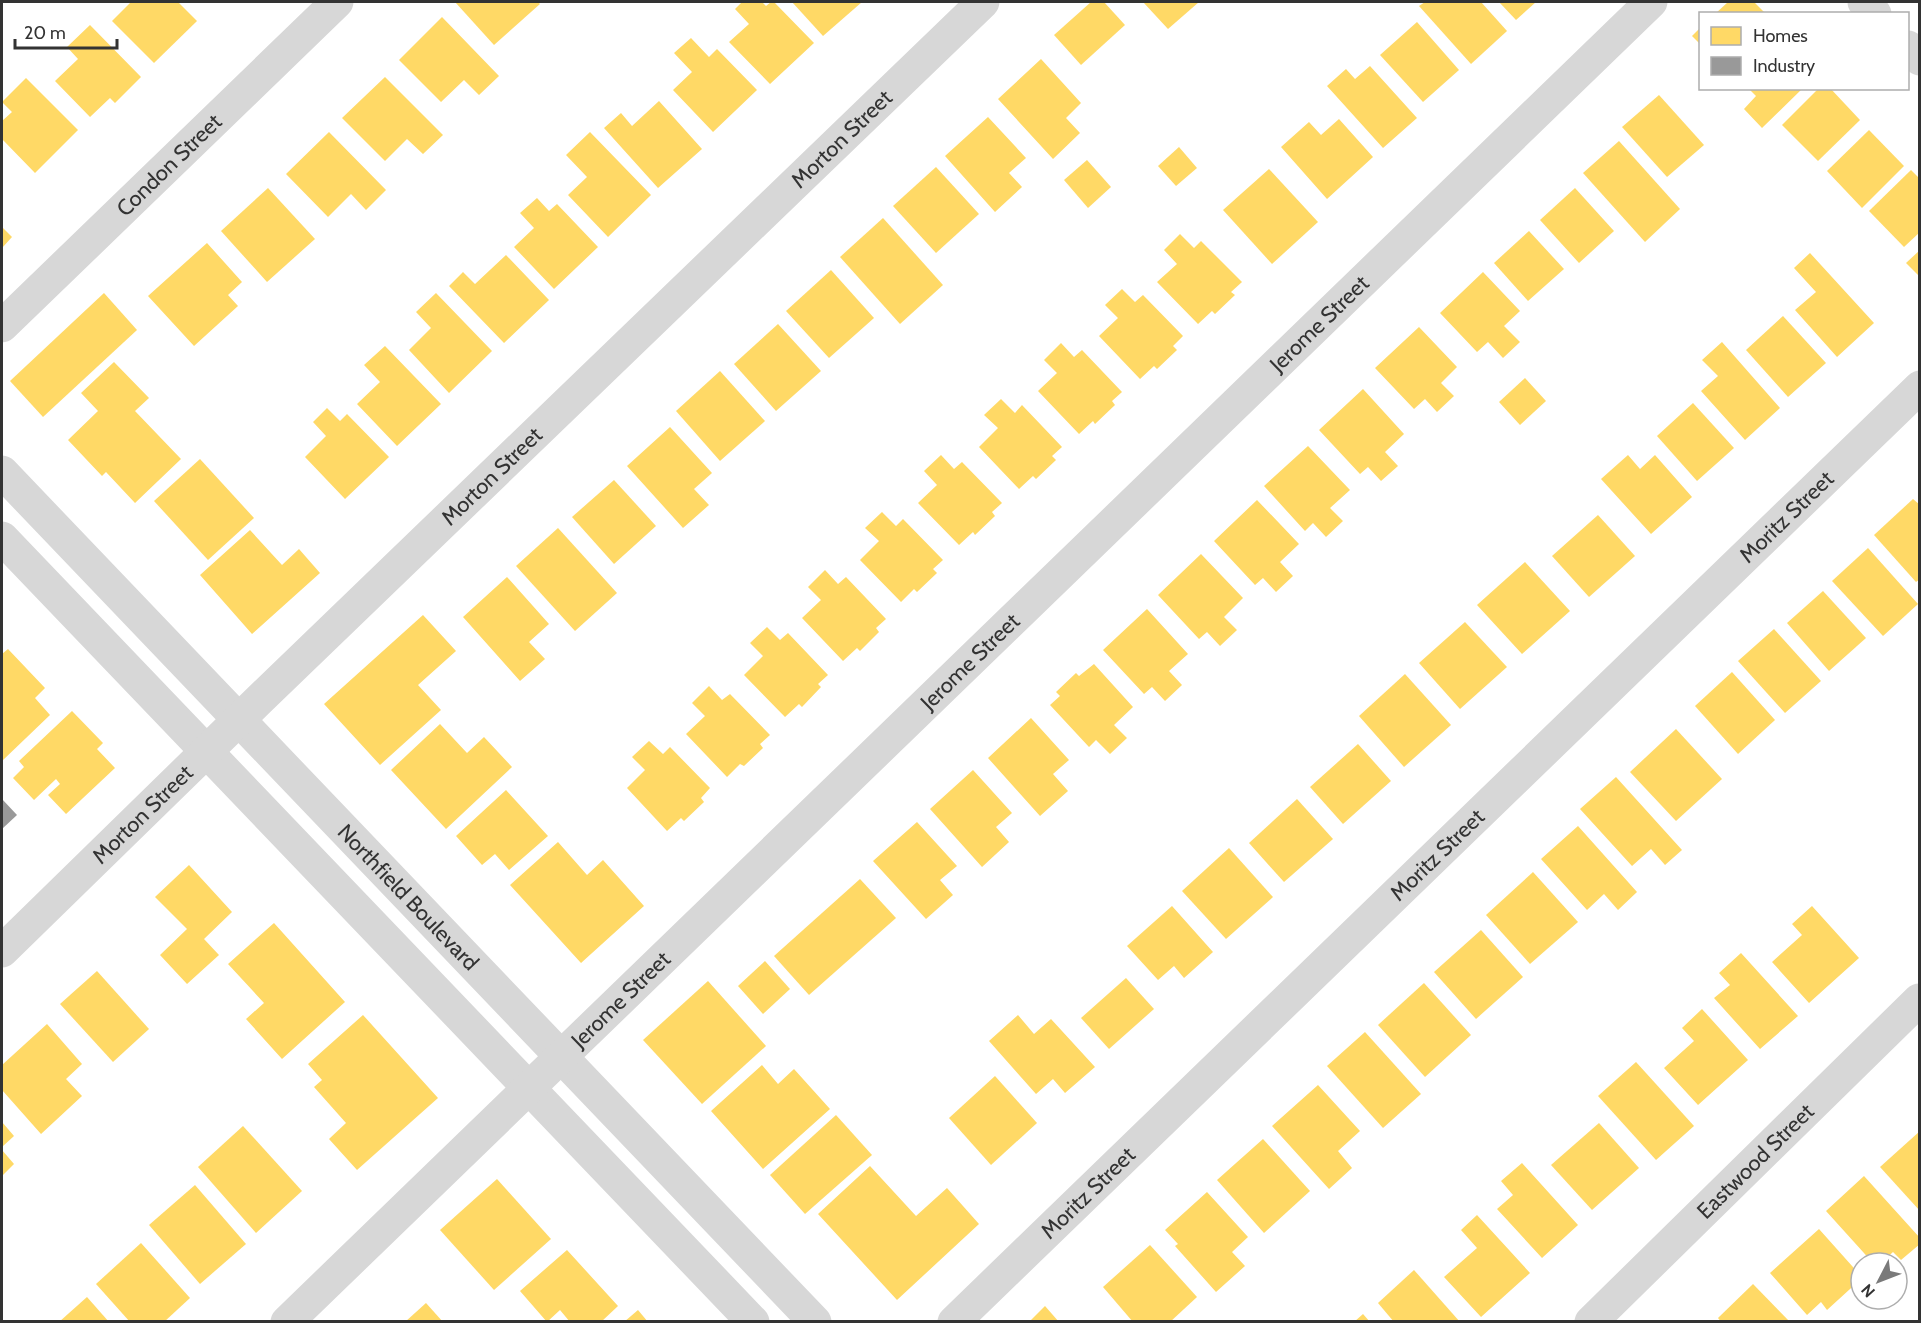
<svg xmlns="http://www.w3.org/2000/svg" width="1921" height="1323" font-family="Cabin,sans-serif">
  <rect width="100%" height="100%" fill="#fff"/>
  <g fill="#ffd966">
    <path d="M131,2h47l19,19 -43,42 -42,-42z"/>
    <path d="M455,2h83l2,2 -46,41z"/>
    <path d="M742,2h20l4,4 5,-4h3l40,41 -44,41 -41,-42 20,-18 -14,-15z"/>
    <path d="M792,2h70l-39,34z"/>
    <path d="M1091,2h13l21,23 -44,40 -27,-30z"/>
    <path d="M1143,2h56l-31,27z"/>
    <path d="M1425,2h56l26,29 -36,33 -52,-58z"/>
    <path d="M1499,2h37l-20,18z"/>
    <path d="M1728,2h26l12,12h-51z"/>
    <path d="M442,17l57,59 -20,19 -15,-15 -23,22 -42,-42z"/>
    <path d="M1417,22l42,48 -36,32 -43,-47z"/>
    <path d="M90,25l51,52 -26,26 -5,-5 -20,19 -35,-36 23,-22 -11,-12z"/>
    <path d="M1700,28v16l-8,-8z"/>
    <path d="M691,38l18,19 8,-8 40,41 -44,42 -40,-42 19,-18 -18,-19z"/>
    <path d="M1041,59l40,44 -15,15 14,15 -27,26 -55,-60z"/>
    <path d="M1370,66l47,52 -34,30 -56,-62 19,-17 9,10z"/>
    <path d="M385,77l58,58 -20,19 -16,-15 -22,22 -43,-43z"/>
    <path d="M26,78l52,52 -43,43 -33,-34v-18l10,-9 -10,-10z"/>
    <path d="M1748,88h55l-41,40 -18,-19 12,-13z"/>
    <path d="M1819,88h11l30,32 -42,41 -36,-36z"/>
    <path d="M1659,95l45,50 -37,32 -45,-50z"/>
    <path d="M659,101l43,48 -44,39 -54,-60 17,-15 11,13z"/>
    <path d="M988,117l38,41 -17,15 13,14 -27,25 -50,-56z"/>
    <path d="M1339,119l34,38 -46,42 -46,-52 28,-25 12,13z"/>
    <path d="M1869,130l35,36 -42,42 -35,-37z"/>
    <path d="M329,132l57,58 -20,20 -15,-16 -23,23 -42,-43z"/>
    <path d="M590,132l61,63 -43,42 -40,-42 19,-18 -21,-22z"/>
    <path d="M1619,141l61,68 -35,33 -62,-69z"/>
    <path d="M1179,147l18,21 -21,18 -18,-20z"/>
    <path d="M1087,160l24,27 -23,21 -24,-28z"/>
    <path d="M936,167l43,47 -43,39 -43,-47z"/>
    <path d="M1269,169l49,53 -46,42 -49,-54z"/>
    <path d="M1911,170l9,9v53l-16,15 -35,-36z"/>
    <path d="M268,188l47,51 -48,43 -46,-51z"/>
    <path d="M1575,188l39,43 -35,32 -39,-43z"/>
    <path d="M537,198l12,13 8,-7 41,43 -44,42 -40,-42 20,-19 -14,-15z"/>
    <path d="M883,218l60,67 -43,39 -60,-67z"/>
    <path d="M2,227l10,10 -10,11z"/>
    <path d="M1529,231l35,38 -36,32 -34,-38z"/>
    <path d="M1180,234l14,14 7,-7 41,41 -11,10 4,3 -20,19 -3,-3 -14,13 -41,-42 20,-18 -13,-14z"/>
    <path d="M207,243l35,39 -14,13 10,11 -44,40 -46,-50z"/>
    <path d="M1920,250v27l-14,-14z"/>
    <path d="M1810,253l64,70 -37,34 -42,-47 21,-18 -22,-24z"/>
    <path d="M506,255l43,45 -45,43 -55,-57 14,-14 12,12z"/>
    <path d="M831,270l43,48 -45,40 -43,-47z"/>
    <path d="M1483,272l37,39 -16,15 16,16 -17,16 -15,-16 -11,10 -37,-39z"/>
    <path d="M1122,289l13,13 8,-7 40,41 -10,10 4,4 -20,19 -3,-3 -14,13 -41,-43 19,-18 -13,-13z"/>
    <path d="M104,293l33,37 -94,87 -33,-36z"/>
    <path d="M436,293l56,58 -43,42 -40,-43 22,-22 -15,-16z"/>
    <path d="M1783,316l43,47 -38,34 -42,-47z"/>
    <path d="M778,324l43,47 -45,40 -42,-47z"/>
    <path d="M1419,327l38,40 -16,16 13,13 -17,16 -12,-13 -11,10 -39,-41z"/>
    <path d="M1722,342l58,66 -35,32 -44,-49 17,-15 -16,-16z"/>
    <path d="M1061,343l13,14 8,-7 40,42 -10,9 3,4 -20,19 -2,-3 -14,13 -41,-43 19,-18 -13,-13z"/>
    <path d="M385,346l56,58 -44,42 -40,-42 23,-22 -16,-17z"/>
    <path d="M114,362l35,36 -14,13 46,48 -46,44 -29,-31 -4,4 -34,-36 30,-29 -17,-18z"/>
    <path d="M720,371l45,50 -45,40 -44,-50z"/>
    <path d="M1525,378l21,23 -26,24 -21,-23z"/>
    <path d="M1363,389l41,45 -19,18 13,14 -17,15 -13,-14 -8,7 -41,-44z"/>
    <path d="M1001,399l14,14 7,-8 40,42 -10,9 4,4 -20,19 -3,-3 -14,13 -40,-42 19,-19 -14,-13z"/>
    <path d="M1693,403l41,45 -37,33 -40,-45z"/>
    <path d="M327,408l13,13 7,-7 42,43 -44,42 -40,-42 21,-21 -13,-14z"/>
    <path d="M670,427l42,46 -18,16 15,16 -26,23 -56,-62z"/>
    <path d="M1308,446l42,44 -20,18 13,13 -17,16 -13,-14 -8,8 -41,-45z"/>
    <path d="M941,455l13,14 8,-7 40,41 -10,9 3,4 -20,19 -2,-3 -14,13 -41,-42 19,-18 -13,-14z"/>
    <path d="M1628,455l12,14 15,-14 37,42 -41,37 -50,-55z"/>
    <path d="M200,459l54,59 -46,42 -54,-59z"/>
    <path d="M614,480l42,46 -42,38 -42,-47z"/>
    <path d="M1913,499l7,6v74l-4,3 -42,-47z"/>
    <path d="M1257,500l42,44 -19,18 13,14 -17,16 -13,-14 -8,7 -41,-44z"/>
    <path d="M882,512l14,14 7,-7 40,41 -10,9 4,4 -20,19 -3,-3 -13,13 -41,-42 19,-19 -14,-13z"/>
    <path d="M1598,515l37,41 -46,41 -37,-41z"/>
    <path d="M558,528l59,65 -42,38 -59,-65z"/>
    <path d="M250,530l32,35 17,-16 21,24 -68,61 -52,-59z"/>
    <path d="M1868,548l50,56 -35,32 -51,-55z"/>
    <path d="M1201,554l42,44 -19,19 13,13 -17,16 -13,-14 -8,7 -41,-44z"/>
    <path d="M1525,562l45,49 -48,43 -45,-49z"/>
    <path d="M825,570l13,14 8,-7 40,42 -10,9 3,4 -19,19 -3,-3 -14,13 -41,-43 19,-18 -13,-13z"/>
    <path d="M507,577l42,47 -20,18 16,17 -25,22 -57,-64z"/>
    <path d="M1823,591l43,47 -37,33 -42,-48z"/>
    <path d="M1147,609l41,45 -19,17 13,14 -17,16 -13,-14 -8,7 -41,-44z"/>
    <path d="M423,615l33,36 -38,34 23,25 -61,55 -56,-61z"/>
    <path d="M1465,622l42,45 -47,42 -41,-46z"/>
    <path d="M767,627l13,13 8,-7 40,42 -10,9 3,3 -19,20 -3,-3 -14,13 -41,-42 19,-19 -13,-13z"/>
    <path d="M1774,629l47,52 -36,32 -47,-52z"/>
    <path d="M8,649l37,39 -10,10 15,17 -48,46v-107z"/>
    <path d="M1094,664l39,43 -19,18 13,13 -17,16 -14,-14 -7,7 -39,-42 10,-9 -4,-4 20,-19 3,3z"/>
    <path d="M1732,672l43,48 -37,34 -43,-48z"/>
    <path d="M1405,674l46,51 -47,42 -45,-51z"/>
    <path d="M709,686l13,14 8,-6 40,41 -10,9 3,4 -19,18 -4,-2 -13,13 -41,-43 19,-18 -13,-13z"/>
    <path d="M72,711l31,32 -6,6 18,19 -49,46 -18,-19 12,-11 -4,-5 -22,21 -21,-22 11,-11 -5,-6z"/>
    <path d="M1031,718l38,42 -16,14 15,17 -28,25 -52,-58z"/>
    <path d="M440,724l27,29 17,-16 28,30 -66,62 -55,-59z"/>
    <path d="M1676,729l46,50 -46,42 -46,-49z"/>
    <path d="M649,741l14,13 7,-7 40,41 -9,10 3,4 -20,19 -3,-3 -14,13 -40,-43 18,-18 -13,-13z"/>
    <path d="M1358,744l33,37 -48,43 -33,-37z"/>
    <path d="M973,770l39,43 -16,14 13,15 -27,25 -52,-58z"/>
    <path d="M1616,777l66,73 -17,15 -14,-16 -19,17 -52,-57z"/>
    <path d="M506,790l42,46 -39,34 -14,-16 -13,11 -26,-29z"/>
    <path d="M1297,799l36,40 -49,43 -35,-39z"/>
    <path d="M917,822l40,44 -17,14 13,15 -27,24 -53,-58z"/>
    <path d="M1578,826l59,66 -19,18 -14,-16 -17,16 -46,-51z"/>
    <path d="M558,842l29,33 16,-15 41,46 -63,57 -71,-78z"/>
    <path d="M1229,848l44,49 -47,42 -44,-48z"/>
    <path d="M189,865l43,47 -28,27 15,16 -32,29 -27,-29 27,-26 -32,-32z"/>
    <path d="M1533,872l45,50 -48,42 -44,-49z"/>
    <path d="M860,879l36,39 -87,77 -35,-39z"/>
    <path d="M1172,906l41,46 -29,26 -10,-12 -16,14 -31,-34z"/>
    <path d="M1812,906l47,52 -50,45 -37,-41 30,-27 -10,-11z"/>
    <path d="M274,923l71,79 -63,57 -36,-40 18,-16 -36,-39z"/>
    <path d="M1481,930l42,47 -47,42 -42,-47z"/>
    <path d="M1741,953l57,63 -38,33 -46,-51 16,-13 -11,-12z"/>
    <path d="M765,961l25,28 -27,25 -25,-28z"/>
    <path d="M97,971l52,58 -36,33 -53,-58z"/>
    <path d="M1126,978l28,31 -45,40 -28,-31z"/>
    <path d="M708,981l58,65 -64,58 -59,-64z"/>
    <path d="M1424,983l47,52 -46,42 -47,-52z"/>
    <path d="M1702,1009l46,51 -50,45 -34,-37 30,-27 -12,-13z"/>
    <path d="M363,1015l75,83 -81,72 -28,-31 17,-16 -32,-36 8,-7 -14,-16z"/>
    <path d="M1018,1015l16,19 17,-15 44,48 -30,26 -12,-14 -17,15 -47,-53z"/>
    <path d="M47,1024l35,40 -16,15 16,17 -41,38 -39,-44v-25z"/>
    <path d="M1365,1032l56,62 -38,34 -56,-62z"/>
    <path d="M1636,1062l58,64 -38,34 -58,-64z"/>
    <path d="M762,1065l16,19 16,-15 36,40 -67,60 -52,-58z"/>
    <path d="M995,1076l42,47 -46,42 -42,-47z"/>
    <path d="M1318,1085l42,46 -22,20 14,17 -23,21 -57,-63z"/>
    <path d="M836,1115l36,40 -67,59 -35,-39z"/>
    <path d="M2,1122l12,14 -12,11z"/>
    <path d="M1599,1123l40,45 -47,42 -41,-45z"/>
    <path d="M243,1126l59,65 -46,42 -58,-66z"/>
    <path d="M1920,1131v80l-40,-44z"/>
    <path d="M1263,1139l47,52 -46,42 -47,-53z"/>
    <path d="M2,1150l12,14 -12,12z"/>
    <path d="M1522,1163l56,62 -36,33 -45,-49 16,-14 -12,-14z"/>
    <path d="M870,1166l46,50 31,-28 32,36 -82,76 -79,-86z"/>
    <path d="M1864,1176l56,62v6l-19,16 -8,-8 -12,11h-8l-47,-52z"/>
    <path d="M497,1179l54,60 -57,51 -54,-60z"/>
    <path d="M195,1185l51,59 -46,40 -51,-59z"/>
    <path d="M1207,1192l41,45 -16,15 13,14 -29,26 -41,-46 3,-2 -13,-14z"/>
    <path d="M1477,1215l53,58 -49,44 -37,-40 33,-29 -16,-18z"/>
    <path d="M1819,1229l42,47v3l-34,31 -6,-8 -14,13 -37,-42z"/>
    <path d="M141,1243l49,55 -26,24h-34l-34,-38z"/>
    <path d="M1150,1245l47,52 -27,25h-37l-30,-35z"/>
    <path d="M567,1250l51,56 -17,16h-31l-10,-12 -13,12 -27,-31z"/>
    <path d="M1414,1270l46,52h-66l-16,-19z"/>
    <path d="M1753,1284l37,38h-69l-3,-4z"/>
    <path d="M87,1297l22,25h-50z"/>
    <path d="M426,1303l17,19h-38z"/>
    <path d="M1045,1306l14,16h-30z"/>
    <path d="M638,1310l10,12h-24z"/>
    <path d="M1363,1314l7,8h-16z"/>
  </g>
  <path fill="#999" d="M2,799l15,16 -15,14z"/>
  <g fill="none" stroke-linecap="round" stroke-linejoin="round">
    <g stroke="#d7d7d7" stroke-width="33">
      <path id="s1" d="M2,326l335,-324"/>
      <path id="s2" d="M2,472l813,850"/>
      <path d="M2,538l751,784"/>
      <path id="s3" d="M2,951l257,-251 724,-698"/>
      <path id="s4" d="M287,1322l1364,-1320"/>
      <path id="s5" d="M954,1322l966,-935"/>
      <path id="s6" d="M1591,1322l328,-322"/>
    </g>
    <g stroke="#d7d7d7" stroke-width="33">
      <path d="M1864,2l11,12"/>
      <path d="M1908,47l12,12"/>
    </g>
  </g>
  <g text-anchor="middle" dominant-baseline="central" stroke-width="6" stroke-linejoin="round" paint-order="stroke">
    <g font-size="22" fill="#333" stroke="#fff">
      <text stroke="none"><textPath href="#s3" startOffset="1168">Morton Street</textPath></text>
      <text stroke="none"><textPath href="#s1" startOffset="232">Condon Street</textPath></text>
      <text stroke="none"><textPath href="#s4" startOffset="1436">Jerome Street</textPath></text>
      <text stroke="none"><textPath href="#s3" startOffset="682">Morton Street</textPath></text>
      <text stroke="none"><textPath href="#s5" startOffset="1158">Moritz Street</textPath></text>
      <text stroke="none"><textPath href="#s4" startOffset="950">Jerome Street</textPath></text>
      <text stroke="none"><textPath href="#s3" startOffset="196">Morton Street</textPath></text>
      <text stroke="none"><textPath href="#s5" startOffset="672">Moritz Street</textPath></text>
      <text stroke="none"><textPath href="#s2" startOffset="588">Northfield Boulevard</textPath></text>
      <text stroke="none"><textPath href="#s4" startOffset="464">Jerome Street</textPath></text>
      <text stroke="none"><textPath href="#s6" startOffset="230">Eastwood Street</textPath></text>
      <text stroke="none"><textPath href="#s5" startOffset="186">Moritz Street</textPath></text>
    </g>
  </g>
  <rect width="1921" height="1323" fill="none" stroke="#333333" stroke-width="6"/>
  <rect x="1699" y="12" width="210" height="78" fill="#ffffff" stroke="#adadad" stroke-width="1.5"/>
  <rect x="1711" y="27" width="30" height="18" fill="#ffd966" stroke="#adadad" stroke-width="1.5"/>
  <text x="1753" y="42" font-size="18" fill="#333333">Homes</text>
  <rect x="1711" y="57" width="30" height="18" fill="#999999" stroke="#adadad" stroke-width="1.5"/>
  <text x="1753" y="72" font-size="18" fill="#333333">Industry</text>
  <g transform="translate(1879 1281) rotate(228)"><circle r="28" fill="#ffffff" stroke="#adadad" stroke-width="1.5"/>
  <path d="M0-4.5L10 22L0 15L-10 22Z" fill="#7a7a7a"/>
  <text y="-9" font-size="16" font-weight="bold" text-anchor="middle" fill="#333333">N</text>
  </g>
  <path d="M15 39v9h102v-9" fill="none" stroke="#333333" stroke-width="3"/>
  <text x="24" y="39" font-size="18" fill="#333333" stroke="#ffffff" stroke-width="4.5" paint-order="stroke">20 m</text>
</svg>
